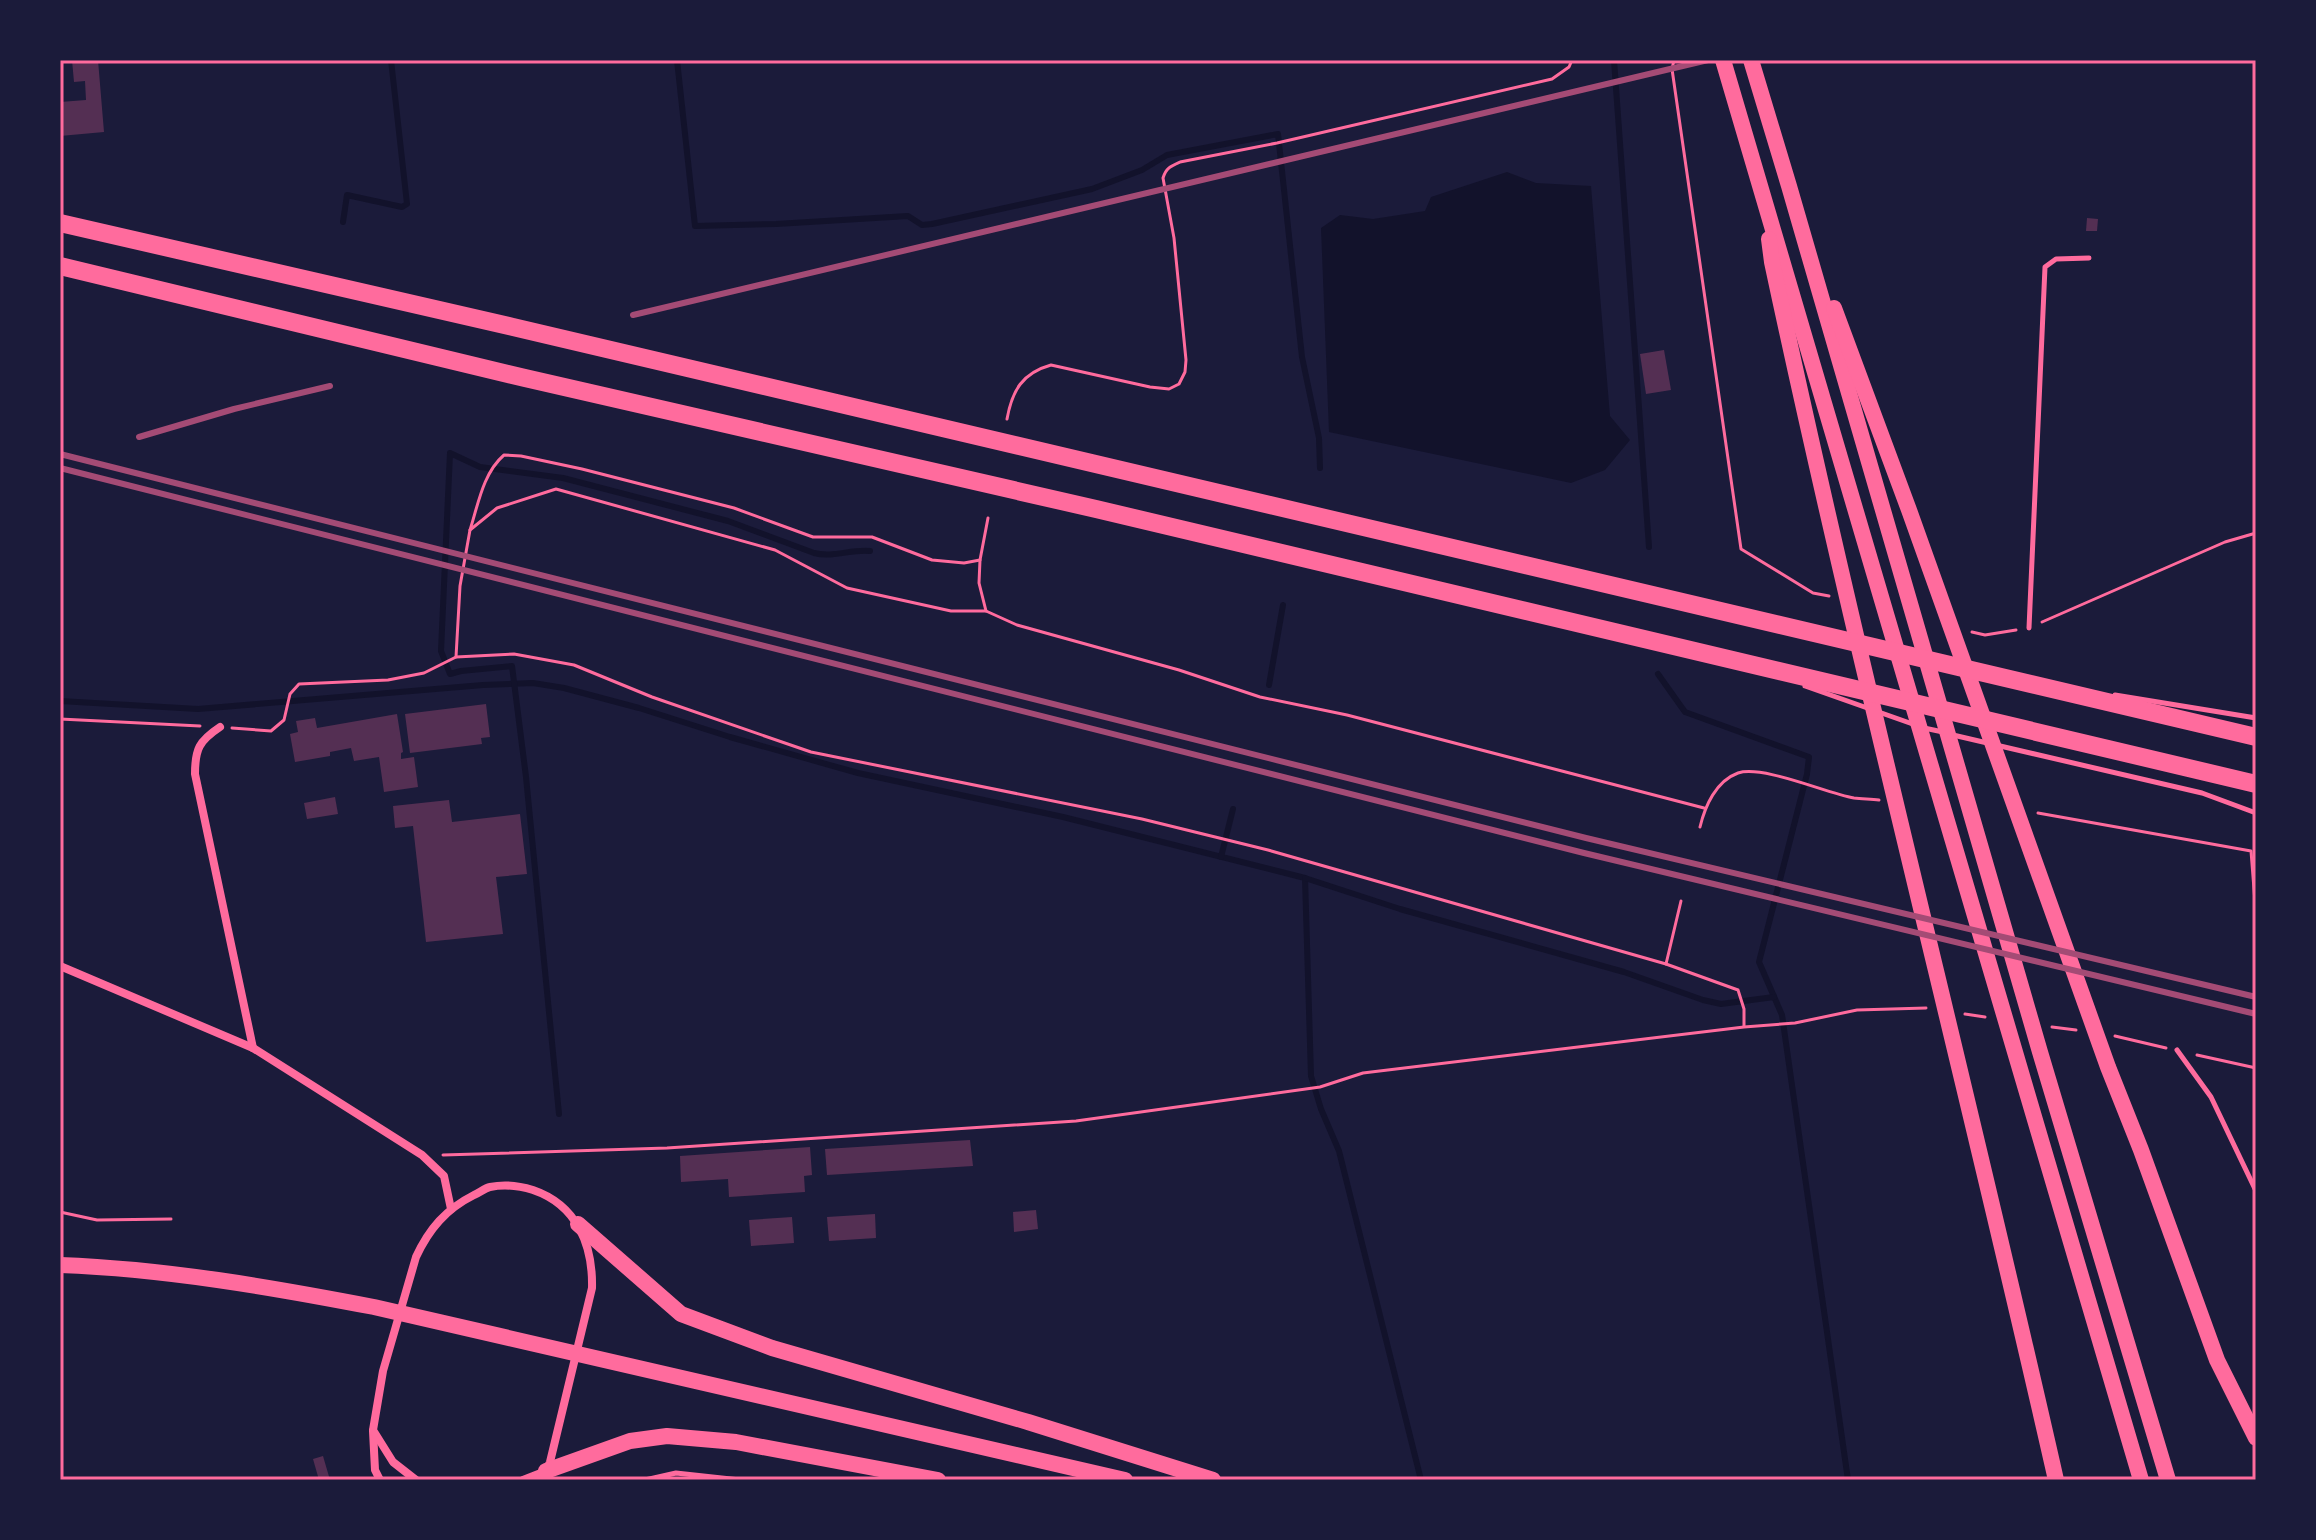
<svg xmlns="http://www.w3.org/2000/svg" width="2316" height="1540" font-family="'Titillium Web',sans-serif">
  <rect width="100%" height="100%" fill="#1b1b3a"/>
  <path fill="#12122b" d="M1507,172l29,11 55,3 19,230 20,24 -25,30 -34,13 -242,-51 -8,-204 19,-13 33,4 52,-8 6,-14z"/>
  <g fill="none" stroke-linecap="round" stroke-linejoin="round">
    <g stroke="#12122b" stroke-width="6">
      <path d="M677,60l18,166 81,-2 132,-8 14,9 10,-1 160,-35 50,-19 25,-15 111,-21 24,223 17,81 1,30"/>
      <path d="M1614,60l35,487"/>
      <path d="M343,222l4,-27 55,12 5,-3 -16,-144"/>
      <path d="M1658,674l27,38 124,45 -2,17 -48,188 23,53 66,465"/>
      <path d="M1269,685l14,-80"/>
      <path d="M60,701l138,8 285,-24 50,-2 31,5 75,20 91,29 128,36 205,44 242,61 6,198 10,33 18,42 82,329"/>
      <path d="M1221,857l12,-48"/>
      <path d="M1305,878l95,31 224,63 79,28 18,4 53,-7"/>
      <path d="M559,1114l-33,-337 -14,-111 -51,5 -11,3 -9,-23 9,-198 30,14 83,11 165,43 86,32c19,5 37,-4 56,-2"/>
    </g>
  </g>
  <g fill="#542f53">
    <path d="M72,60h26l6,72 -44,4v-34l26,-2 -1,-19 -11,1z"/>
    <path d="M2087,218l11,1 -1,12h-11z"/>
    <path d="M1664,350l7,40 -25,4 -6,-40z"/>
    <path d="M486,704l4,33 -9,1 1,6 -72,9 -5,-39z"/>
    <path d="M397,714l6,38 -2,1v6l13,-2 4,30 -34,5 -5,-35 -25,4 -3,-13 -21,4v4l-35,6 -5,-28 8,-2 -2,-11 19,-3 2,10z"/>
    <path d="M335,797l3,17 -31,5 -3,-16z"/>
    <path d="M449,800l3,22 68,-8 7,60 -31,3 7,57 -77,8 -13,-116 -18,2 -2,-22z"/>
    <path d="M970,1140l3,26 -146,9 -2,-26z"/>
    <path d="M810,1147l2,28 -8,1 1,16 -76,5 -1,-18 -47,3 -1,-26z"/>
    <path d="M1036,1210l2,19 -24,3 -1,-20z"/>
    <path d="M875,1214l1,24 -47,3 -2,-24z"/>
    <path d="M792,1217l2,26 -43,3 -2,-26z"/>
    <path d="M323,1456l7,24h-11l-6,-21z"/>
  </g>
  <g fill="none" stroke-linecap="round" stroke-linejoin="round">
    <g stroke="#ff6b9d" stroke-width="3">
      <path d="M1674,60l-2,9 69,480 72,44 16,3"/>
      <path d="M1007,419c5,-28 15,-46 44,-54l99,22 19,2 10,-5 6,-12 1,-12 -12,-122 -11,-60c3,-10 8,-12 17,-16l97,-19 275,-64 17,-12 3,-7"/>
      <path d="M470,530c8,-25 13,-57 34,-75l17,1 61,13 152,39 79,29h59l60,23 32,3 16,-3"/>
      <path d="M986,611l-7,-28 1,-23 8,-42"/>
      <path d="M2042,622l183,-80 31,-9"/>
      <path d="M1972,632l13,3 31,-5"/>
      <path d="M456,657l4,-71 10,-56 27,-22 59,-19 219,61 72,38 104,23h35l31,14 162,45 81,27 87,18 357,93"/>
      <path d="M60,719l140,7"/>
      <path d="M232,728l39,3 13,-11 6,-26 9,-10 89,-4 36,-7 32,-16 58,-3 60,11 78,32 159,55 331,67 126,31 398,114 72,26 6,19v17"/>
      <path d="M2038,813l213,38 5,64"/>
      <path d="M1700,827c5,-21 16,-46 38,-54 25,-8 88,20 116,25 8,1 16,1 25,2"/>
      <path d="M1666,964l15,-63"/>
      <path d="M1965,1014l20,3"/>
      <path d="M2052,1027l24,3"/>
      <path d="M2115,1036l51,12"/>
      <path d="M2197,1055l59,13"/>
      <path d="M443,1155l224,-7 409,-27 244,-34 43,-14 381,-46 51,-4 62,-13 69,-2"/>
      <path d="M60,1212l37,8 74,-1"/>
    </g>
    <g stroke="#ff6b9d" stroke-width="5">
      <path d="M2029,628l16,-361 11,-8 33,-1"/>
      <path d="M1805,686l119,42 19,4"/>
      <path d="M2115,695l141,23"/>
      <path d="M1953,735l249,58 54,20"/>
      <path d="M2177,1050l34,47 45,94"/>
      <path d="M645,1480l31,-7 64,7"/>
    </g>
    <g stroke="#ff6b9d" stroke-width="8">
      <path d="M220,727c-21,14 -25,22 -25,47l58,274"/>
      <path d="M60,966l193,82 169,107 22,21 7,33"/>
      <path d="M373,1431l2,39 5,10"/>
      <path d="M416,1480l-23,-18 -20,-32 10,-59 33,-114c13,-28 30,-48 58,-62 5,-2 11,-7 16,-8 14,-3 30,-1 43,3 44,15 60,55 59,98l-42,174 -4,9 -23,9"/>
    </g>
    <g stroke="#ff6b9d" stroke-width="16">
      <path d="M578,1224l103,90 91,34 256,74 185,58"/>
      <path d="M60,1265c106,4 210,22 314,42l751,173"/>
      <path d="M546,1471l84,-30 37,-5 69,6 202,38"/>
    </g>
    <g stroke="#ff6b9d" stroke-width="16">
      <path d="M1723,60l418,1420"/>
      <path d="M1751,60l38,126 251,866 128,428"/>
      <path d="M1769,239l3,23c87,408 192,811 284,1218"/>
      <path d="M1834,308l75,202 199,557 33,83 76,210 39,78"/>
    </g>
    <g stroke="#ff6b9d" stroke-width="18">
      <path d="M60,223l453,104 1743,410"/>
      <path d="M60,266l465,112 571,131 1160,275"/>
    </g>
    <g stroke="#a44b75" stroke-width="6">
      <path d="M633,315l1075,-255"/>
      <path d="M139,437l95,-28 96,-23"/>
      <path d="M60,454l1526,384 670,159"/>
      <path d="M60,468l1524,385 672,161"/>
    </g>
  </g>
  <rect width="2316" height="1540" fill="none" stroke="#1b1b3a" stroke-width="124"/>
  <rect x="62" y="62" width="2192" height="1416" fill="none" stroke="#ff6b9d" stroke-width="3"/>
</svg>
